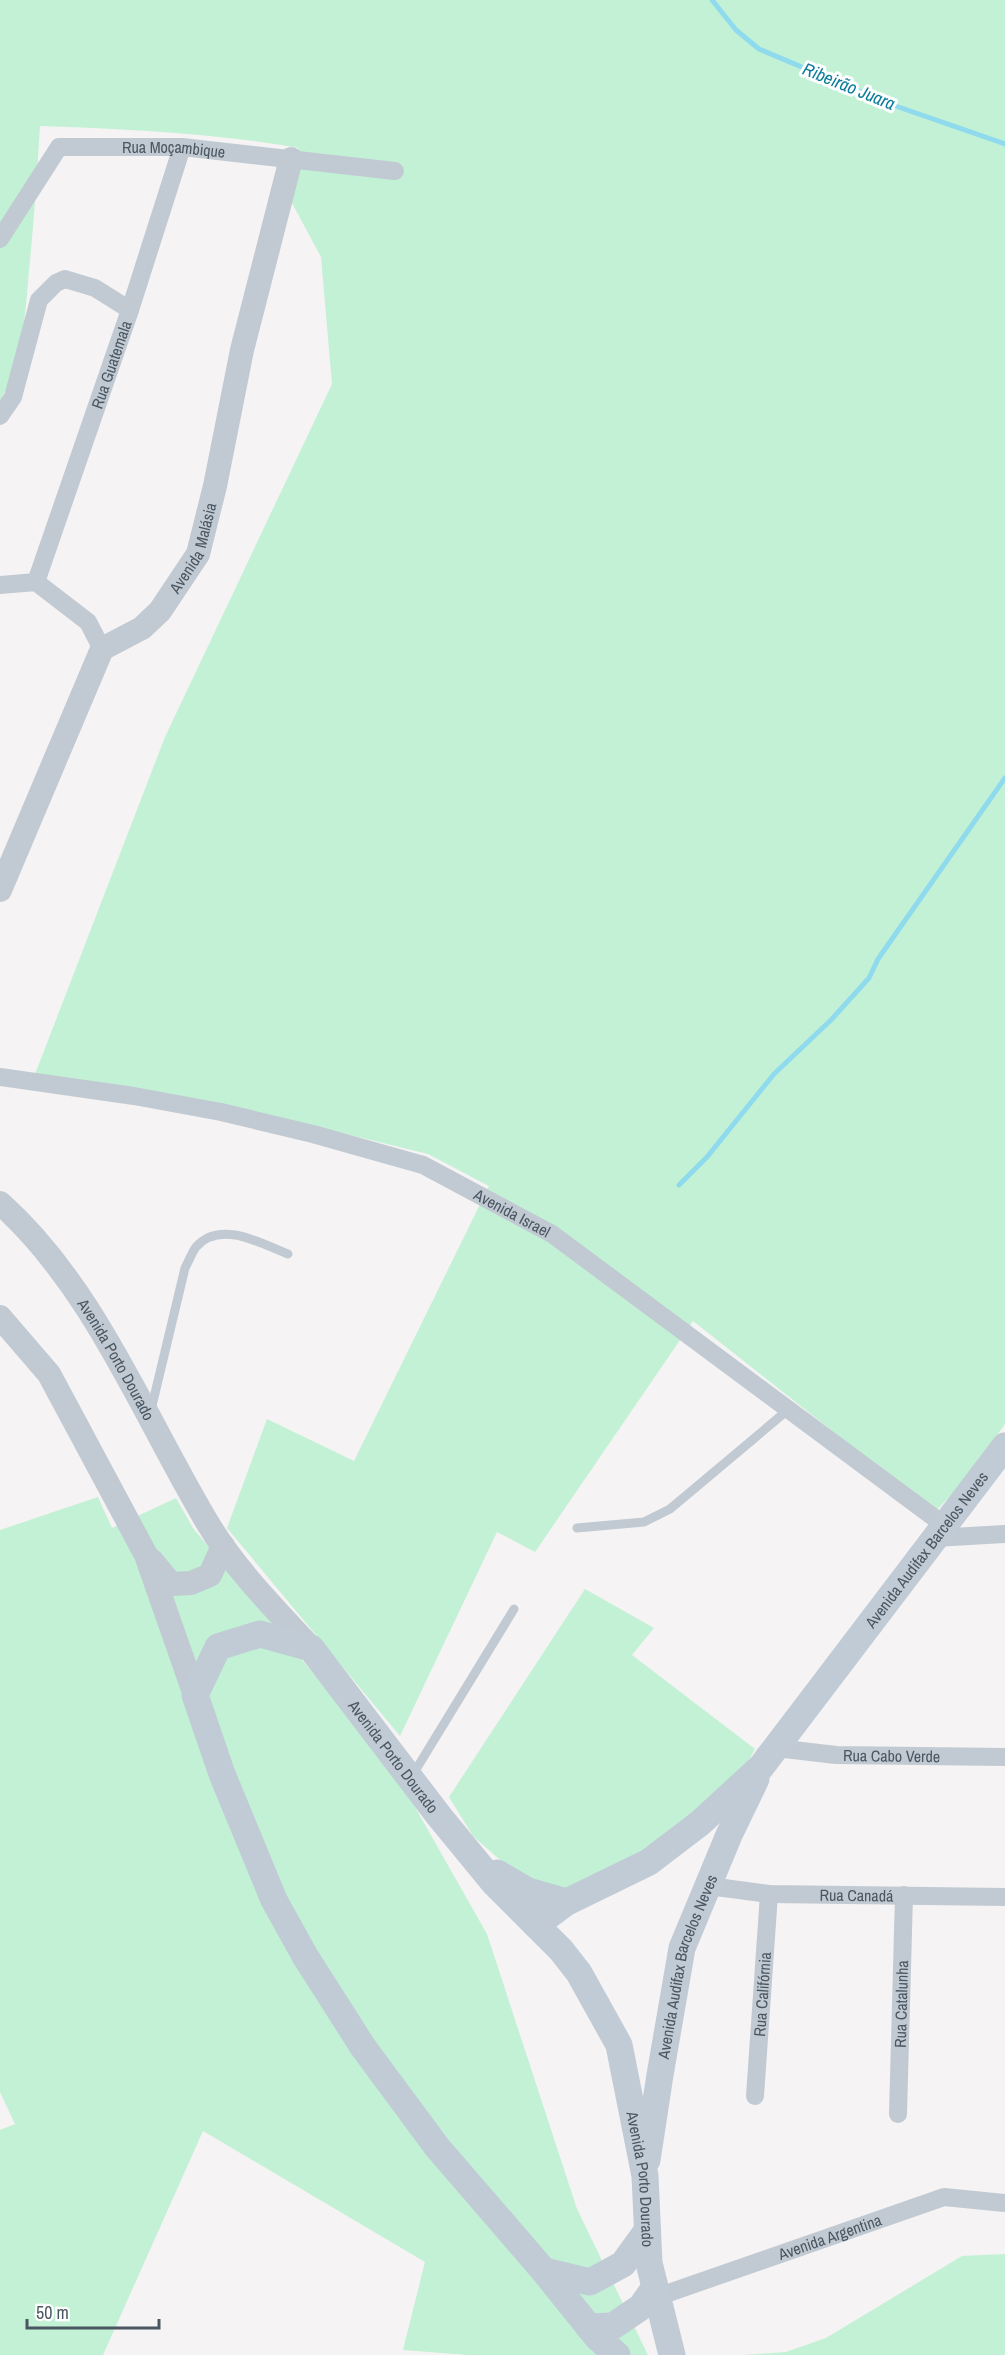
<svg xmlns="http://www.w3.org/2000/svg" width="1005" height="2355" font-family="'Archivo Narrow',sans-serif">
  <rect width="100%" height="100%" fill="#f5f3f3"/>
  <g fill="#c3f1d5">
    <path d="M0,0h1005v1424l-39,55 -31,33 -242,-191 -158,231 -38,-20 -97,204 -173,-208 40,-109 87,42 135,-275 -61,-32 -82,-20 -96,-22 -218,-30 133,-345 167,-353 -11,-127 -29,-54 -1,-44 8,-11c-85,-15 -173,-19 -259,-22 -3,48 -6,96 -11,144 -3,38 -7,99 -29,130z"/>
    <path d="M98,1497l14,31 64,-30 17,30 202,244 92,162 90,275 71,146h-180l-65,-5 22,-88 -222,-131 -100,224h-103v-225l15,-6 -15,-32v-562z"/>
    <path d="M585,1589l69,39 -22,27 123,94 -13,24 -117,92 -60,25 -48,-15 -44,-39 -24,-39z"/>
    <path d="M1005,2254v101h-262l43,-3 40,-14 136,-82z"/>
  </g>
  <g fill="none" stroke-linecap="round" stroke-linejoin="round">
    <g stroke="#90daee" stroke-width="5">
      <path d="M712,0l24,30 23,19 128,54 118,41"/>
      <path d="M679,1185l28,-28 67,-83 57,-54 38,-42 9,-19 127,-181"/>
    </g>
    <g stroke="#c1cad2" stroke-width="9">
      <path d="M151,1410l34,-142c4,-7 7,-16 11,-21 24,-28 66,-3 92,7"/>
      <path d="M577,1528l67,-6 26,-13 119,-100"/>
      <path d="M412,1776l102,-167"/>
    </g>
    <g stroke="#c1cad2" stroke-width="18">
      <path id="s1" d="M0,239l59,-92h123l213,24"/>
      <path d="M0,416l13,-19 26,-97 17,-17 9,-4 30,9 35,22"/>
      <path id="s2" d="M36,582l94,-272 52,-163"/>
      <path d="M0,585l36,-3 52,40 14,27"/>
      <path id="s3" d="M0,1077l134,19 87,16 92,22 110,31 129,69 392,291"/>
      <path d="M934,1538l71,-4"/>
      <path id="s4" d="M776,1748l60,7 169,2"/>
      <path id="s5" d="M709,1886l60,8 236,3"/>
      <path id="s6" d="M755,2096l14,-202"/>
      <path id="s7" d="M898,2114l6,-219"/>
      <path id="s8" d="M657,2297l287,-100 61,6"/>
    </g>
    <g stroke="#c1cad2" stroke-width="24">
      <path id="s9" d="M0,890l102,-241 40,-21 18,-17 38,-57 17,-68 27,-136 49,-191"/>
      <path id="s10" d="M0,1203c94,84 143,212 207,319 28,47 67,86 104,126"/>
      <path d="M0,1317l49,57 97,181 49,140"/>
      <path d="M152,1561l19,23 20,-1 19,-8 13,-29"/>
    </g>
    <g stroke="#c1cbd6" stroke-width="27">
      <path d="M497,1873l31,18 39,11"/>
      <path id="s11" d="M536,1925l31,-23 82,-40 51,-39 61,-56 244,-321"/>
      <path id="s12" d="M647,2160l13,-85 22,-127 47,-113 27,-56"/>
      <path d="M544,2271l46,11 33,-18 24,-33"/>
      <path d="M589,2327l24,-1 28,-19 14,-20"/>
      <path id="s13" d="M617,2355l-20,-18 -53,-66 -107,-124 -74,-100 -58,-91 -31,-56 -52,-126 -27,-79 23,-48 42,-13 51,14 128,168 55,67 67,67 18,23 40,72 26,131 4,87 23,92"/>
    </g>
  </g>
  <g text-anchor="middle" dominant-baseline="central" stroke-width="6" stroke-linejoin="round" paint-order="stroke">
    <g font-size="16" fill="#4a5661" stroke="#fff">
      <text stroke="none"><textPath href="#s1" startOffset="224">Rua Moçambique</textPath></text>
      <text stroke="none"><textPath href="#s2" startOffset="230">Rua Guatemala</textPath></text>
      <text stroke="none"><textPath href="#s9" startOffset="404">Avenida Malásia</textPath></text>
      <text stroke="none"><textPath href="#s3" startOffset="534">Avenida Israel</textPath></text>
      <text stroke="none"><textPath href="#s10" startOffset="196">Avenida Porto Dourado</textPath></text>
      <text stroke="none"><textPath href="#s11" startOffset="550">Avenida Audifax Barcelos Neves</textPath></text>
      <text stroke="none"><textPath href="#s4" startOffset="116">Rua Cabo Verde</textPath></text>
      <text stroke="none"><textPath href="#s13" startOffset="1078">Avenida Porto Dourado</textPath></text>
      <text stroke="none"><textPath href="#s5" startOffset="148">Rua Canadá</textPath></text>
      <text stroke="none"><textPath href="#s12" startOffset="198">Avenida Audifax Barcelos Neves</textPath></text>
      <text stroke="none"><textPath href="#s6" startOffset="102">Rua Califórnia</textPath></text>
      <text stroke="none"><textPath href="#s7" startOffset="110">Rua Catalunha</textPath></text>
      <text stroke="none"><textPath href="#s13" startOffset="1582">Avenida Porto Dourado</textPath></text>
      <text stroke="none"><textPath href="#s8" startOffset="183">Avenida Argentina</textPath></text>
    </g>
    <g font-size="18" font-style="italic" fill="#0c7c9b" stroke="#fff">
      <text transform="translate(849 86) rotate(22)">Ribeirão Juara</text>
    </g>
  </g>
  <path d="M27 2319v9h132v-9" fill="none" stroke="#4a5661" stroke-width="3"/>
  <text x="36" y="2319" font-size="18" fill="#4a5661" stroke="#ffffff" stroke-width="4.5" paint-order="stroke">50 m</text>
</svg>
